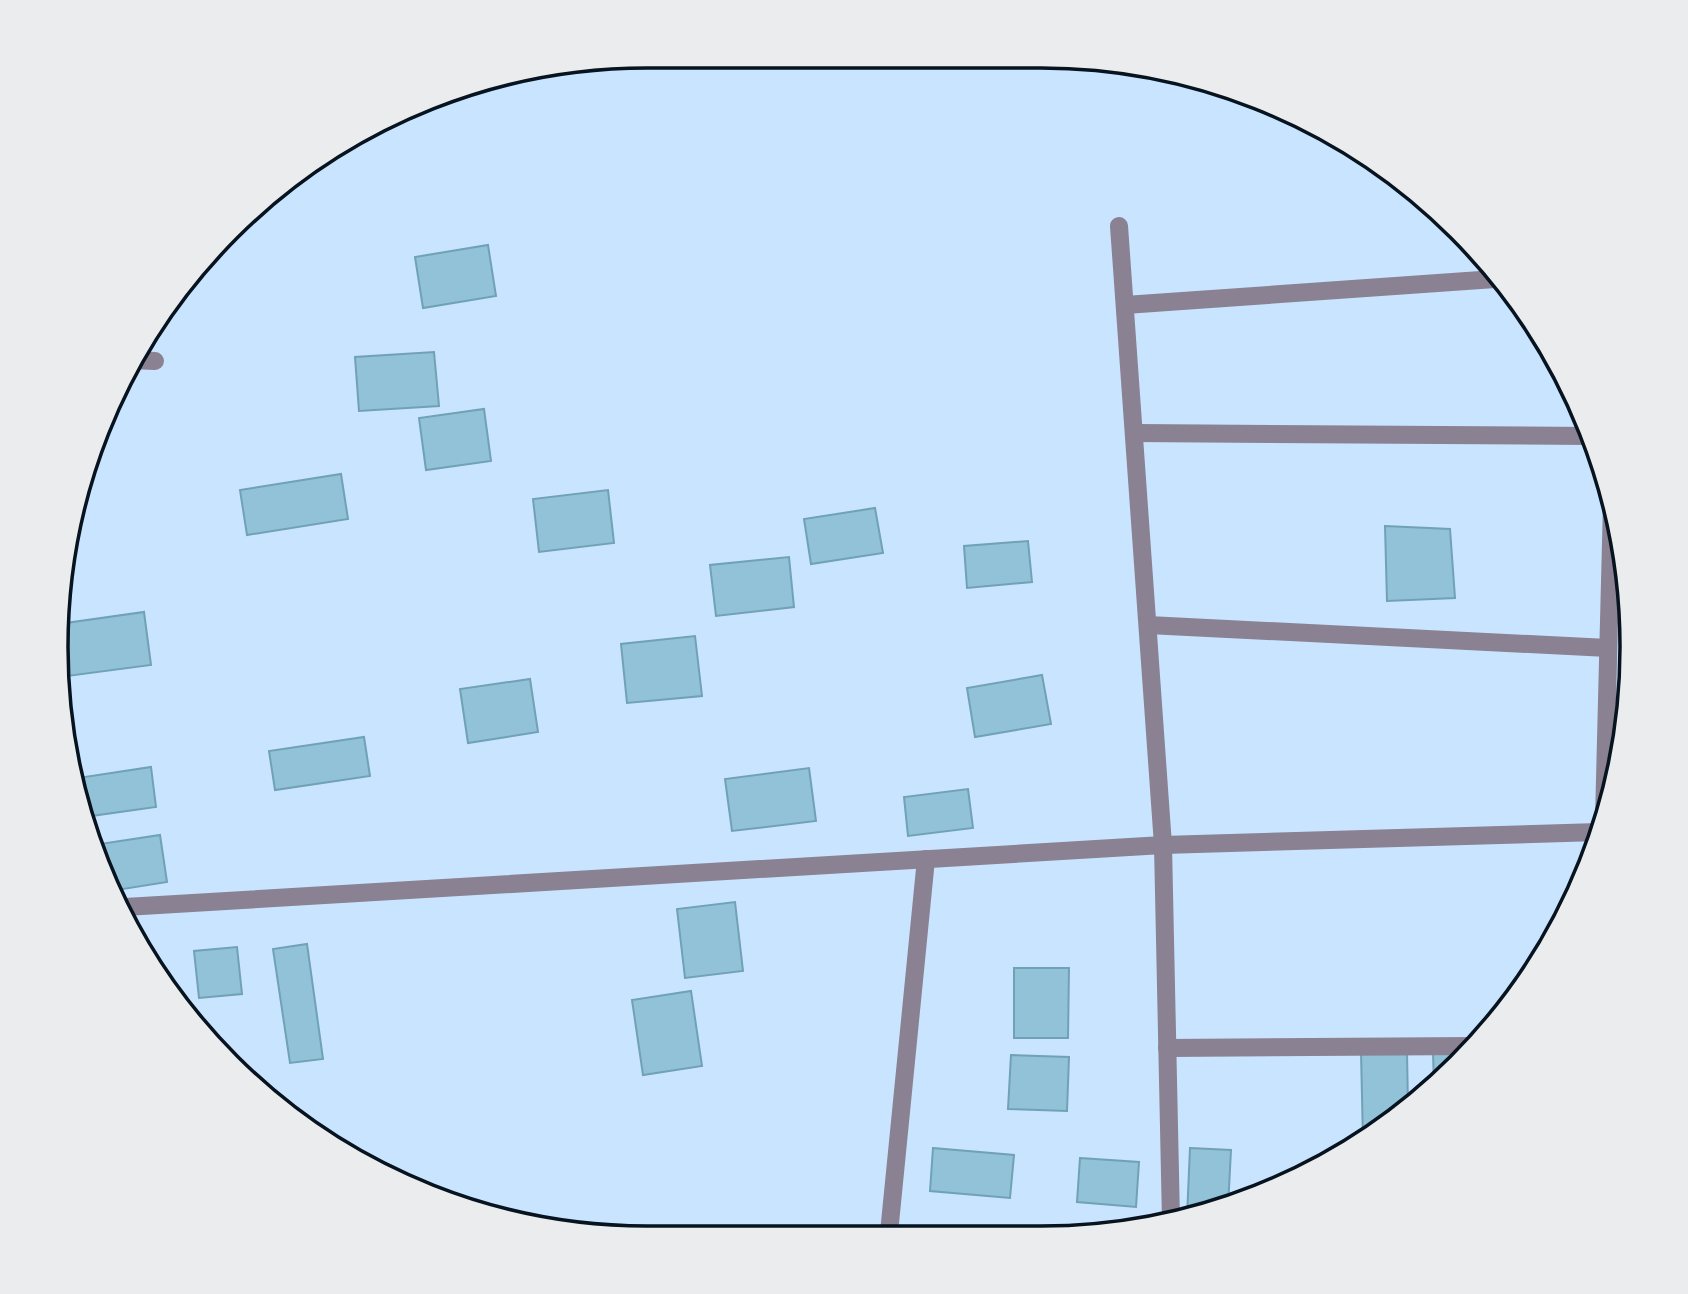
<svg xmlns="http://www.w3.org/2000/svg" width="1688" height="1294" font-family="'Space Grotesk',sans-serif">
  <rect width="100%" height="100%" fill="#c8e4ff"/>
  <g fill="#91c2d8" stroke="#71a1b6" stroke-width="2">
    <path d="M488,245l8,51 -73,12 -8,-51z"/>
    <path d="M434,352l5,54 -80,5 -4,-54z"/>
    <path d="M484,409l7,52 -65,9 -7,-52z"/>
    <path d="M341,474l7,45 -101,16 -7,-45z"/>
    <path d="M608,490l6,53 -75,9 -6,-53z"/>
    <path d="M875,508l8,45 -72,11 -7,-45z"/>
    <path d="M1385,526l65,3 5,69 -68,3z"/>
    <path d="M1028,541l4,41 -65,6 -3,-42z"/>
    <path d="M789,557l5,50 -78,9 -6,-51z"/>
    <path d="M1619,569h5l6,55 -11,1z"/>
    <path d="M144,612l7,53 -91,12 -4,-30 3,-23z"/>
    <path d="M695,636l7,60 -75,7 -6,-59z"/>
    <path d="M1042,675l9,49 -76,13 -8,-49z"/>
    <path d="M530,679l8,53 -70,11 -8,-54z"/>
    <path d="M1616,716h9l-3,32h-8z"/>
    <path d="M364,737l6,39 -95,14 -6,-39z"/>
    <path d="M151,767l5,40 -72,10 -6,-39z"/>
    <path d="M809,768l7,53 -84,10 -7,-52z"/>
    <path d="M968,789l5,39 -65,8 -4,-39z"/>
    <path d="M160,835l7,47 -50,8 -15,-34 -2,-12z"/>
    <path d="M735,902l8,69 -58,7 -8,-69z"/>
    <path d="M307,944l16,115 -33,4 -17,-114z"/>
    <path d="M237,947l5,47 -43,4 -5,-47z"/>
    <path d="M1014,968h55l-1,70h-54z"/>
    <path d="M691,991l11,75 -59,9 -11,-75z"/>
    <path d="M1407,1051l1,56 -45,34 -2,-89z"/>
    <path d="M1433,1053h36l-35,33z"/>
    <path d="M1011,1055l58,2 -2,54 -59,-2z"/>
    <path d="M933,1148l81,7 -4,43 -80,-7z"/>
    <path d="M1190,1148l41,2 -3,57 -41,10z"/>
    <path d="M1080,1158l59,4 -3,45 -59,-5z"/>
  </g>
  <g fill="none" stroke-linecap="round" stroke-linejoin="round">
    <g stroke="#8a8192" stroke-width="18">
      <path d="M1119,226l44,619 8,376"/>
      <path d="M1125,305l370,-26"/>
      <path d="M131,360l24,1"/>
      <path d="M1134,433l458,3"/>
      <path d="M1148,625l460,23"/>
      <path d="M1604,819l8,-316"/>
      <path d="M125,907l1038,-62 436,-13"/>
      <path d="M1167,1048l308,-2"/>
      <path d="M889,1233l37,-374"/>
    </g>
  </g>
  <path d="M0 0H1688V1294H0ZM647 68H1041A579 579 0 0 1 1620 647V647A579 579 0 0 1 1041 1226H647A579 579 0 0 1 68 647V647A579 579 0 0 1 647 68Z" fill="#ebeced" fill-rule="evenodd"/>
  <path fill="none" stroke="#07131f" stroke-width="3.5" d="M647 68H1041A579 579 0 0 1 1620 647V647A579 579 0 0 1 1041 1226H647A579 579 0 0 1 68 647V647A579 579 0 0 1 647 68Z"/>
</svg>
